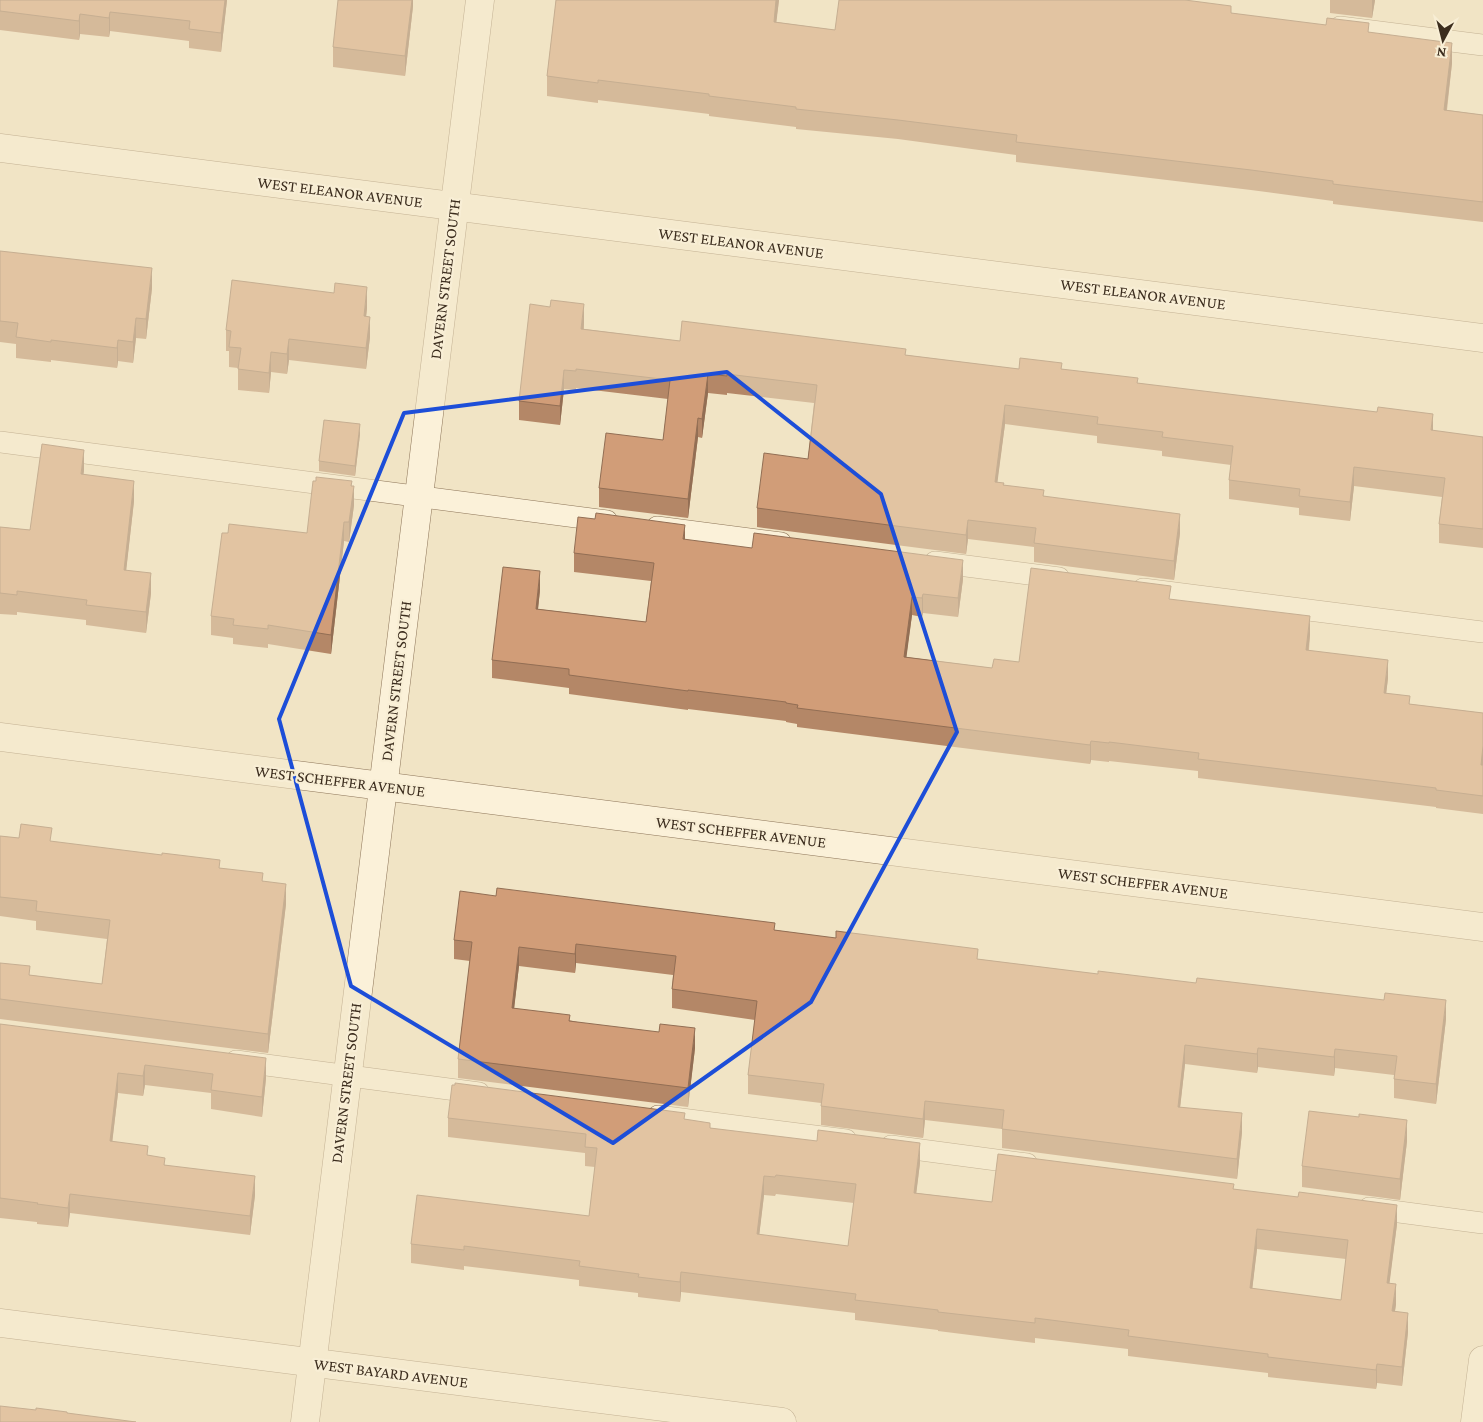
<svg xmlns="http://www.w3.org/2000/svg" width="1483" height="1422" font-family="'Crimson Pro',serif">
  <rect width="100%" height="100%" fill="#f1e4c5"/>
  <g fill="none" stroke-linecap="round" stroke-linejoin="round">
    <g stroke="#8d7559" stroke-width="22">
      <g id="lane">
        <path d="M1340,27l143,18"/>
        <path d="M0,442l607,79"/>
        <path d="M657,527l124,16"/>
        <path d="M935,562l124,16"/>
        <path d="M1143,589l340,43"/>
        <path d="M236,1061l243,32"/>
        <path d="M658,1116l188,24"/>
        <path d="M891,1146l136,18"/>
        <path d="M1369,1208l114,15"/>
      </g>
    </g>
    <g stroke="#8d7559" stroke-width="29">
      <g id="street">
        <path d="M0,148l1483,190"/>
        <path d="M0,737l1483,190"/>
        <path d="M0,1323l782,99"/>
        <path d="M305,1422l175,-1422"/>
        <path d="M1475,1422l8,-62"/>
      </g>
    </g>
    <use href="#lane" stroke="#fbf1d9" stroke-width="21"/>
    <use href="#street" stroke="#fbf1d9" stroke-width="28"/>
  </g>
  <g fill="#b48767" fill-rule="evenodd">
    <path d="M0,0h227l-6,52 -32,-4v-7l-79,-10 -1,6 -29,-3 -1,6 -79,-10z"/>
    <path d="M413,0v6l-8,70 -72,-9v-20z"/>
    <path d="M556,0h223l-3,22 59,8 396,-17 138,19 83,31 -5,47 36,5v107l-150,-18v-3l-82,-11 -235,-28v-7l-118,-16 -102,-10v-2l-87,-11v-2l-111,-14v3l-51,-7v-20z"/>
    <path d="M1330,0h45l-3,18 -42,-5z"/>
    <path d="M0,251l152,37 -6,51 -10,-1 -3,25 -15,-2 -1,7 -66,-8v2l-35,-4v-14l-16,-2z"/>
    <path d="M367,308l-1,8 4,21 -4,32 -77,-9 -2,14 -16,-2 -2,21 -31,-3v-22l-9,-1v-16h-3v-21z"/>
    <path d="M584,323v6l96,12 226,14 113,14h43l76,14 295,48 50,6v111l-44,-5v-19l3,-27 -88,-11 -4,35 -51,-6v-7l-70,-9v-19l2,-15 -69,-9v-5l-65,-8v-7l-92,-12 -8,58 7,3 176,48 -6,47 -140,-18v-15l-66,-8 -2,15 -209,-27v-19l51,-49 6,-56 -87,-10v2l-19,-2 -6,45 -4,-1 -10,81 -89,-11v-19l64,-48 5,-41 -92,-11v2l-12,-1 -4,36 -41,-5v-19z"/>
    <path d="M360,434l-5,42 -36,-5v-10z"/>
    <path d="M84,470l-1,5 51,26 -8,69 25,23 -5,40 -60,-8v-5l-69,-8v3l-17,-1v-87l30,3z"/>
    <path d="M352,486l2,19 -5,37 -5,-1 -13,113 -63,-10v4l-35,-4v-6l-22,-3v-19l17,-83h79z"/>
    <path d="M595,519l90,21 278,39 -5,38 -35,-4 -1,4 -10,-2 -6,42 86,11 27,-6 152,-63 139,36 -1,15 79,28 -2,15 24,11 73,9v101l-47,-6v-1l-238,-29v-7l-89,-10v1l-18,-2 -1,4 -293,-37v-3l-11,-2v-1l-98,-12v1l-119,-16v-6l-77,-10v-18l48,-70 -2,19 108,13 5,-41 -77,-9v-19z"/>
    <path d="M0,836l52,6 168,26 43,13 23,23 -18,149 -268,-34v-56l30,12 72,9 5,-45 -71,-9v-9l-36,-5z"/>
    <path d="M775,930l203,29 468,60 -10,85 -42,-6v-23l-59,-7 -1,8 -76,-9 -1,6 -72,-9 -5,43 62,25 -5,47 -235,-31v-19l-77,-9 -2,18 -102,-13v-22l-73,-9v-19l7,-55 -83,-12v-19l1,-14 -97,-12 -1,10 -56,-7 -5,42 181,40 -7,59 -230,-29v-19l12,-98 -16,-2v-19z"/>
    <path d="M0,1024l266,54 -4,39 -51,-8v-16l-66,-8 -2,11 -25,-3 -6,49 36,14 17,9 90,30 -5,40 -180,-22 -2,14 -31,-3v-2l-37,-4z"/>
    <path d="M1359,1117l48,24 -7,59 -98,-13v-21z"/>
    <path d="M448,1118l237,1 25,9 210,35 -4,30 76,9 242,-13 163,35 -8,60 7,20 -1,7 13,21 -6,54 -25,-3 -1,6 -108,-12v-4l-140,-17v-7l-93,-11v5l-97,-12v-1l-83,-10v-7l-174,-21 -1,10 -42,-5v-4l-59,-7v-6l-115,-14v4l-53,-7v-19l178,-28 6,-49 -10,-1v-13l-137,-16zM776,1194l78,9 -6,43 -89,-11 5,-40 11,1zM1257,1249l89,10 -5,41 -89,-11z"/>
  </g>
  <g fill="#926e54">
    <path d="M225,0h2l-6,52v-19z"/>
    <path d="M412,0h1v6l-8,70v-20z"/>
    <path d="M776,0h3l-5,42v-20z"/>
    <path d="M1372,0h3l-3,18z"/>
    <path d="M110,12v19l-1,6v-19z"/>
    <path d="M80,14v20l-1,6v-19z"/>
    <path d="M1452,43v20l-8,67v-20z"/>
    <path d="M152,268v20l-6,51v-20z"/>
    <path d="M367,287v21l-3,29v-21z"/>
    <path d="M584,304v19l-3,25v-19z"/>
    <path d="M370,317v20l-4,32v-21z"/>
    <path d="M136,318v20l-3,25v-21z"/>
    <path d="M289,339v21l-2,14v-20z"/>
    <path d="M118,340v21l-1,7v-20z"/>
    <path d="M271,352v20l-2,21v-20z"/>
    <path d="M564,370v19l-4,36v-19z"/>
    <path d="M708,374v19l-6,45v-19z"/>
    <path d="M1005,405v19l-10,77v-19z"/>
    <path d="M1433,414v19l-2,-3z"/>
    <path d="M698,418v19l-10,81v-19z"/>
    <path d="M360,424v10l-5,42v-10z"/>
    <path d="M84,450v20l-3,25v-21z"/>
    <path d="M1354,467v19l-4,35v-19z"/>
    <path d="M134,481v20l-10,89v-20z"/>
    <path d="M352,481v19l2,-14v19l-5,37v-20z"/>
    <path d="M1180,514v19l-6,47v-19z"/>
    <path d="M968,520v19l-2,15v-19z"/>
    <path d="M344,522v19l-13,113v-19z"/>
    <path d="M685,525v18l-2,-4z"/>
    <path d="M963,560v19l-5,38v-19z"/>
    <path d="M540,571v19l-4,37v-18z"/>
    <path d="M151,573v20l-5,40v-21z"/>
    <path d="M923,594v19l-1,4v-19z"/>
    <path d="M912,597v18l-8,61v-19z"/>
    <path d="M1310,616v19l-4,33v-18z"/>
    <path d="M1388,660v18l-4,34v-19z"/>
    <path d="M1091,741v19l-1,4v-19z"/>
    <path d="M1483,746v19l-2,19v-19z"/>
    <path d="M286,884v20l-18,149v-19z"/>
    <path d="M576,944v19l-1,10v-19z"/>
    <path d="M519,947v19l-7,61v-19z"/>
    <path d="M1446,1000v19l-10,85v-20z"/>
    <path d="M695,1028v20l-7,59v-19z"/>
    <path d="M1185,1045v19l-7,62v-19z"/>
    <path d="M1258,1048v19l-1,6v-19z"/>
    <path d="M1335,1049v19l-1,8v-19z"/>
    <path d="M266,1058v20l-4,39v-20z"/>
    <path d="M145,1065v20l-2,11v-20z"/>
    <path d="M118,1073v20l-8,68v-20z"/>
    <path d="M925,1101v19l-2,18v-19z"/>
    <path d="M1242,1113v19l-5,47v-20z"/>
    <path d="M1407,1120v21l-7,59v-21z"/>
    <path d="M920,1143v20l-6,49v-19z"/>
    <path d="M255,1176v19l-5,40v-19z"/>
    <path d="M764,1176v19l-7,59v-20z"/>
    <path d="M70,1194v19l-2,14v-19z"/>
    <path d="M1397,1205v19l-10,79v-20z"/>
    <path d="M1257,1229v20l-7,59v-20z"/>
    <path d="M681,1272v20l-1,10v-20z"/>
    <path d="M1396,1284v20l-4,26v-19z"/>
    <path d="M1408,1313v19l-6,54v-19z"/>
    <path d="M1377,1364v19l-1,6v-19z"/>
  </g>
  <g fill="#d19d78" stroke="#926e54" fill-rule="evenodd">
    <path d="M0,0h225l-4,33 -32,-4 1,-8 -80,-9 -1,6 -29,-4 -1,7 -79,-10z"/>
    <path d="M338,0h74l-7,56 -72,-9z"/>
    <path d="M556,0h220l-2,22 61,8 4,-30h346l46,6v7l95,12 1,-7 42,5 -1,9 84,11 -8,67 39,5v87l-150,-18v-3l-82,-11 -235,-28 1,-7 -119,-15 -102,-11v-2l-87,-11v-2l-111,-14v3l-51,-7z"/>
    <path d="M0,251l152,17 -6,51 -10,-1 -3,24 -15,-2 -1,8 -66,-8v2l-35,-5 2,-14 -18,-2z"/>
    <path d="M232,280l102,13 1,-10 32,4 -3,29 6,1 -4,31 -77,-9 -2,15 -16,-2 -2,21 -31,-4 3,-21 -12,-1 2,-16 -5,-1z"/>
    <path d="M551,300l33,4 -3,25 99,12 2,-20 224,28 -1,6 114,14 1,-11 42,5 -1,6 77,9 -1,5 240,29 1,-5 55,7 -2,16 52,7v92l-44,-5 6,-46 -91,-11 -4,35 -51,-6 1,-7 -71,-9 4,-34 -71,-9 1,-5 -66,-8 1,-7 -93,-12 -10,77 9,1 -1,2 41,5 -1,6 137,18 -6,47 -140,-18 2,-15 -68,-8 -2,15 -209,-27 7,-55 44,6 9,-74 -90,-11v2l-19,-2 -6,45 -4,-1 -10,81 -89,-11 7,-55 57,7 7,-60 -94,-11v2l-12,-1 -4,36 -41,-5 11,-97 20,3z"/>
    <path d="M324,420l36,4 -5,42 -36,-5z"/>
    <path d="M42,444l42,6 -3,24 53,7 -10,89 27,3 -5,39 -60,-7 1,-5 -70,-9v4l-17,-2v-66l30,3z"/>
    <path d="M316,477l36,4 -1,5h3l-5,36h-5l-13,113 -63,-10v4l-35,-4 1,-6 -23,-3 11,-83h6l1,-9 78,9 6,-52h3z"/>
    <path d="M596,513l89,12 -2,14 69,9 2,-15 209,27 -5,38 -35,-4 -1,4 -10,-1 -8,60 88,11 2,-9 25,3 12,-94 140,18 -2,13 141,17 -4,34 82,10 -4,33 26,3 -1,8 74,9v33l-2,19h2v31l-47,-6v-2l-238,-29 1,-6 -90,-11v1l-18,-2 -1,4 -293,-37 1,-3 -12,-2v-1l-98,-12v1l-119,-16v-6l-77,-9 11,-93 37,4 -4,38 110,13 8,-59 -80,-10 4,-36 17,2z"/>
    <path d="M21,824l31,4 -2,13 112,14v-2l58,7 -1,8 44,5 -1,8 24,3 -18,150 -268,-35v-36l30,3 -1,9 73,9 8,-64 -74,-9 1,-10 -37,-4v-61l19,2z"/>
    <path d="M497,888l278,35 -1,7 62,8v-7l142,18 -1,10 121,15v-3l98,12 1,-5 187,22 1,-7 61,7 -10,84 -42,-5 3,-23 -62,-7 -1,8 -76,-9 -1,6 -72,-9 -7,62 64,6 -5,46 -235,-30 2,-19 -79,-9 -2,18 -102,-13 3,-22 -76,-9 9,-74 -85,-12 4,-33 -100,-12 -1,10 -56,-7 -7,61 58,7 -1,6 90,11 1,-8 35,4 -7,60 -230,-29 14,-117 -18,-2 6,-49 36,5z"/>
    <path d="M0,1024l266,34 -4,39 -51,-7 2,-16 -68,-9 -2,11 -25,-3 -8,68 38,5 -1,9 18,3 -1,7 91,11 -5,40 -180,-22 -2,14 -31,-4 1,-1 -38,-5z"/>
    <path d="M455,1083l230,30 -1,6 26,4v5l107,13 1,-11 102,13 -6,50 78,9 6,-48 236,30 -1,5 65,8 1,-5 98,13 -10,78 9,1 -4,27 16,2 -6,54 -25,-3 -1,6 -108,-13v-3l-140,-18 1,-6 -94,-12v5l-97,-11v-2l-83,-10 1,-6 -175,-22 -1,10 -42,-5 1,-3 -60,-8 1,-5 -116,-15v4l-53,-6 6,-49 172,21 8,-68 -12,-1 1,-13 -138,-16 4,-33h3zM776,1175l80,9 -8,62 -91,-12 7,-58 11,1zM1257,1229l91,11 -7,60 -91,-12z"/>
    <path d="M1309,1111l50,6v-3l48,6 -7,59 -98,-13z"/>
    <path d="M0,1406l36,4v-2l31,4v1l69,9h-136z"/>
  </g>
  <path d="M0 0H1483V1422H0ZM727,372l154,122 76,238 -146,270 -198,141 -262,-157 -72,-267 125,-306z" fill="#f1e4c5" fill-opacity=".55" fill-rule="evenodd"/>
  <path fill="none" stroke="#1d4ed8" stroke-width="4" stroke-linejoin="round" d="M727,372l154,122 76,238 -146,270 -198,141 -262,-157 -72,-267 125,-306z"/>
  <g text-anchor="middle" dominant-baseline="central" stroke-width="4.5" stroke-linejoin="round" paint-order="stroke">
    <g font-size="16" fill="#3c2d1e" stroke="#f8eed5">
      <text transform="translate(340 192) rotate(7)">WEST ELEANOR AVENUE</text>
      <text transform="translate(741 243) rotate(7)">WEST ELEANOR AVENUE</text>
      <text transform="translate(445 279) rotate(-83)">DAVERN STREET SOUTH</text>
      <text transform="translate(1143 294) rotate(7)">WEST ELEANOR AVENUE</text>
      <text transform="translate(396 681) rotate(-83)">DAVERN STREET SOUTH</text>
      <text transform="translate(340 781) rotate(7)">WEST SCHEFFER AVENUE</text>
      <text transform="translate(741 832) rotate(7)">WEST SCHEFFER AVENUE</text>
      <text transform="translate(1143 883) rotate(7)">WEST SCHEFFER AVENUE</text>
      <text transform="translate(346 1083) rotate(-83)">DAVERN STREET SOUTH</text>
      <text transform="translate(391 1373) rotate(7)">WEST BAYARD AVENUE</text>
    </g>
  </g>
  <g transform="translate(1443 40) rotate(187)" stroke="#f8eed5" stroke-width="4" paint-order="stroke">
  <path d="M0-4L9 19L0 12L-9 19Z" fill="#3c2d1e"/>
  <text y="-8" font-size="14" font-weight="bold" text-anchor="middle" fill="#3c2d1e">N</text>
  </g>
</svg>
